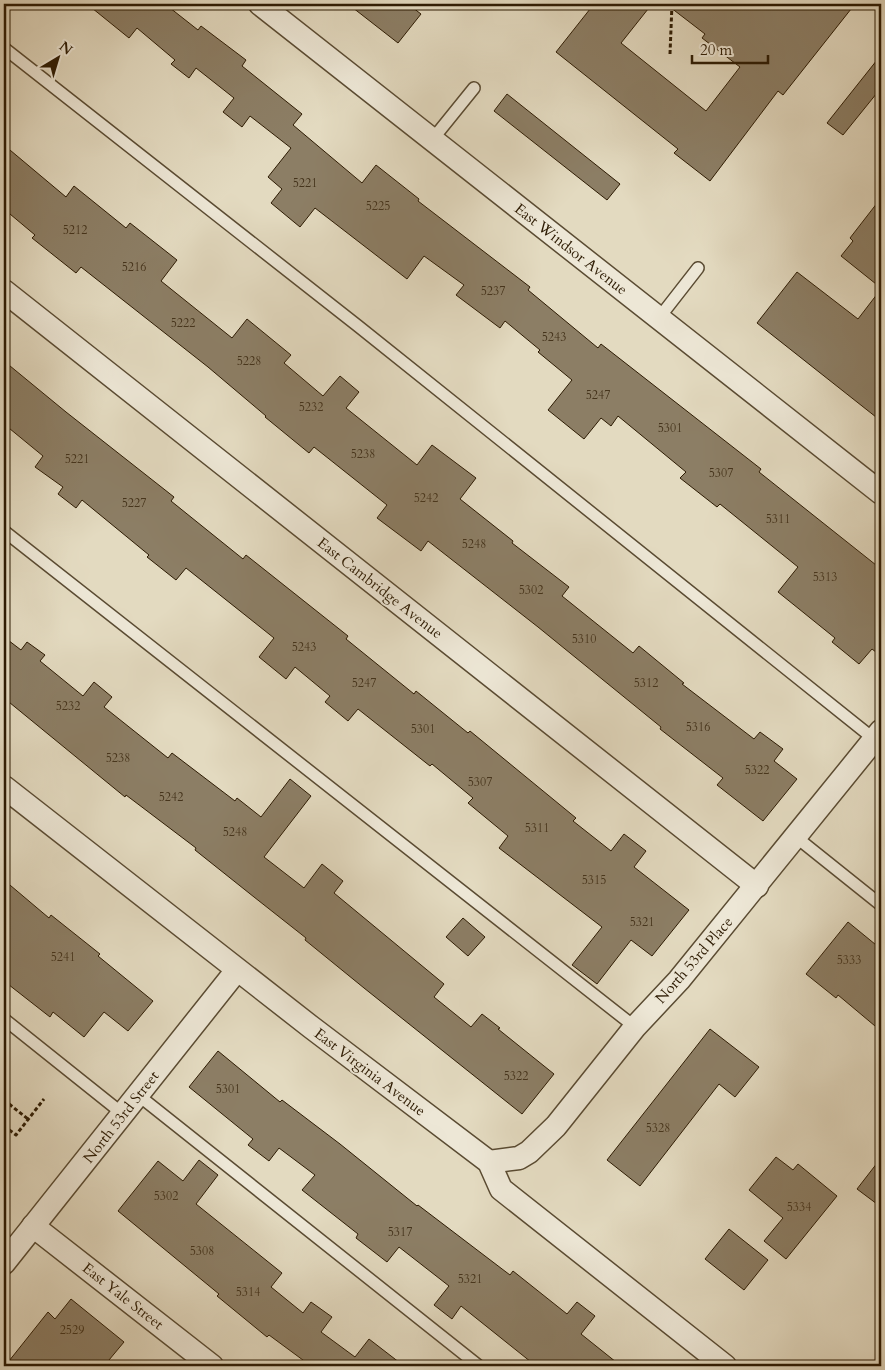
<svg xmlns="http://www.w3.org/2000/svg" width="885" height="1370" font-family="Cardo,serif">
  <rect width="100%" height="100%" fill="#e3dac0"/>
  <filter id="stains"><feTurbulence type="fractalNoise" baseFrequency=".004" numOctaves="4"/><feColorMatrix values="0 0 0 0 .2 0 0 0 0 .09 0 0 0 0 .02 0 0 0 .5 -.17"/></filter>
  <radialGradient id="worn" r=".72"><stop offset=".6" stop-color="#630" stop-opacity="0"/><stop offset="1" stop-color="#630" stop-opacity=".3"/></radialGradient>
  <g fill="#8c7e65" stroke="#2d1b03">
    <path d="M87,4h78l33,26 3,-4 45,34 -4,6 60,48 -9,11 69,58 14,-18 43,34 -1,2 112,86 -2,3 70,58 3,-4 160,125 -2,3 122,97v87l-9,-7 -13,15 -27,-22 3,-4 -57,-46 20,-25 -78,-63 -3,3 -37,-29 6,-6 -68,-56 -7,10 -10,-8 -17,21 -36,-29 24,-30 -34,-28 2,-2 -35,-29 -5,7 -44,-33 8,-10 -40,-29 -17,23 -92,-71 -15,19 -29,-24 11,-14 -14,-12 23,-29 -41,-32 -8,11 -19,-15 11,-14 -38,-30 -7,10 -18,-14 4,-4 -38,-32 -8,10z"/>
    <path d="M348,4h60l13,10 -23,29z"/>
    <path d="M594,4h58l-31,39 85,68 34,-44 -38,-29 3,-4 -39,-30h189l-72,91 -5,-4 -68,90 -36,-28 4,-4 -122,-97z"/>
    <path d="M881,55v33l-38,47 -16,-12z"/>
    <path d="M507,94l113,90 -13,16 -113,-89z"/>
    <path d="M4,145l62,52 8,-11 52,42 4,-5 47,37 -16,21 71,57 15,-19 44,36 -7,8 39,33 17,-20 19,16 -13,16 71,57 15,-20 44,33 -16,21 53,42 -1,2 57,44 -7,9 71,57 6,-7 45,37 -2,1 72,55 6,-7 23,17 -9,12 23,18 -34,42 -46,-36 6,-7 -63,-49 1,-2 -123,-100 -110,-86 -7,10 -44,-33 10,-13 -73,-58 -5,6 -44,-36 1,-1 -58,-49 -127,-100 -5,6 -44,-35 3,-3 -31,-26z"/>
    <path d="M881,198v90l-40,-32 12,-15 -3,-3z"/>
    <path d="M797,272l61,47 23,-30v132l-124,-98z"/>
    <path d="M4,361l62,51 108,85 -3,4 72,58 3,-4 102,81 -2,3 68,55 2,-3 52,42 2,-2 106,87 -3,3 38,30 13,-17 22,17 -12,16 55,43 -37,46 -21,-16 -34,44 -25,-19 30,-38 -103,-79 9,-12 -40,-33 5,-5 -41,-34 -2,2 -72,-57 -10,12 -23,-19 5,-6 -35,-29 -9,12 -27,-22 15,-19 -88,-70 -10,12 -29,-23 2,-2 -67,-55 -6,8 -18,-14 5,-7 -28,-20 8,-11 -39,-32z"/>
    <path d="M4,637l17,13 6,-8 18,13 -5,6 43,35 11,-14 18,15 -8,10 64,51 4,-5 63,48 2,-3 24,19 29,-38 21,17 -47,61 40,31 18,-24 21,17 -9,12 110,91 -10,13 37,30 11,-13 18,14 -2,1 56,45 -32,40 -158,-126 -59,-48 1,-2 -52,-41 -59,-47 1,-2 -70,-53 -1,2 -121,-99z"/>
    <path d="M4,880l45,38 2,-3 49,39 -2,2 55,45 -25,30 -24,-19 -20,25 -31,-25 -3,5 -46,-36z"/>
    <path d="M463,918l22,19 -17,19 -22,-19z"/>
    <path d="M848,922l33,27v82l-43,-36 -2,3 -30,-24z"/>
    <path d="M710,1029l49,38 -24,30 -16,-13 -79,102 -33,-26z"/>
    <path d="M218,1051l62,51 2,-2 58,44 77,62 1,-1 92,70 3,-4 54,43 10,-12 18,14 -14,18 40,32h-85l-75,-60 -9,13 -18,-14 15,-19 -50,-39 -12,15 -31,-24 2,-4 -56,-44 13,-15 -36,-27 -10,13 -21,-16 5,-6 -64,-52z"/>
    <path d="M776,1157l17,13 5,-6 39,32 -51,63 -22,-18 19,-23 -34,-28z"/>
    <path d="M881,1158v49l-24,-18z"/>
    <path d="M199,1160l19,15 -22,29 86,69 -11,14 32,26 8,-11 21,15 -11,15 34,25 14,-18 35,27h-93l-42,-31 -2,2 -50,-41 2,-2 -101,-83 40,-50 25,20z"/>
    <path d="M729,1229l39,31 -24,30 -39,-31z"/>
    <path d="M71,1299l53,43 -20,24h-99l43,-54 7,7z"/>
  </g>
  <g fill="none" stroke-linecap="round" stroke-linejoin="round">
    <g stroke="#5a4b32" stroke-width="14">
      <g id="service">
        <path d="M4,48l354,278 516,413"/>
        <path d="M432,140l42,-52"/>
        <path d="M659,318l39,-50"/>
        <path d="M4,531l631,496"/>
        <path d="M796,837l85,68"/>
        <path d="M4,1019l119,95"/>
        <path d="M138,1095l341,271"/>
      </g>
    </g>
    <g stroke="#5a4b32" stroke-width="25">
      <g id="minor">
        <path d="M260,4l621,489"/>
        <path d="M4,291l753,595"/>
        <path d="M4,787l307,240 178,135 12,27 224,177"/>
        <path d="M489,1162l30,-4 10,-6 27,-26 79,-99 44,-47 202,-249"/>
        <path d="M33,1226l179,140"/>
        <path d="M4,1263l233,-293"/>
      </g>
    </g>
    <g stroke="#2d1b03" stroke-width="3" stroke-dasharray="4 2.5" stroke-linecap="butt">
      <path d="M670,54l2,-50"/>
      <path d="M4,1100l24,19"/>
      <path d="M4,1126l12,9 28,-36"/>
    </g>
    <use href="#service" stroke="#ede7d6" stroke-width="11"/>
    <use href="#minor" stroke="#ede7d6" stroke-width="22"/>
  </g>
  <g text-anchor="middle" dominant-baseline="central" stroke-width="4" stroke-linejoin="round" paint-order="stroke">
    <g font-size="12" fill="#45341c">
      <text x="305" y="183">5221</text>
      <text x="378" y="206">5225</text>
      <text x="75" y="230">5212</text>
      <text x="134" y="267">5216</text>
      <text x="493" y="291">5237</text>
      <text x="183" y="323">5222</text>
      <text x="554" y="337">5243</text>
      <text x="249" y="361">5228</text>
      <text x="598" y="395">5247</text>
      <text x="311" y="407">5232</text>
      <text x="670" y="428">5301</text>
      <text x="363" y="454">5238</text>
      <text x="77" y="459">5221</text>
      <text x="721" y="473">5307</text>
      <text x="426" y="498">5242</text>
      <text x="134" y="503">5227</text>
      <text x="778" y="519">5311</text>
      <text x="474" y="544">5248</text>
      <text x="825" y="577">5313</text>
      <text x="531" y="590">5302</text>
      <text x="584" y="639">5310</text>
      <text x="304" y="647">5243</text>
      <text x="364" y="683">5247</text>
      <text x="646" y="683">5312</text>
      <text x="68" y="706">5232</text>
      <text x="698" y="727">5316</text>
      <text x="423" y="729">5301</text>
      <text x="118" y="758">5238</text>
      <text x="757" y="770">5322</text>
      <text x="480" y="782">5307</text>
      <text x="171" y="797">5242</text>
      <text x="537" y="828">5311</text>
      <text x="235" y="832">5248</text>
      <text x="594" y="880">5315</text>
      <text x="642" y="922">5321</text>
      <text x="63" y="957">5241</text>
      <text x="849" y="960">5333</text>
      <text x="516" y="1076">5322</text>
      <text x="228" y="1089">5301</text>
      <text x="658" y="1128">5328</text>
      <text x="166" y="1196">5302</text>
      <text x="799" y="1207">5334</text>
      <text x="400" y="1232">5317</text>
      <text x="202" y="1251">5308</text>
      <text x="470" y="1279">5321</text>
      <text x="248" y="1292">5314</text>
      <text x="72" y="1330">2529</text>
    </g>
    <g font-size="15" fill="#2d1b03" stroke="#ede7d6">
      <text transform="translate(571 249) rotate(38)">East Windsor Avenue</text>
      <text transform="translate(380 588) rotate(38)">East Cambridge Avenue</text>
      <text transform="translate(694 960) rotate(-49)">North 53rd Place</text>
      <text transform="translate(370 1072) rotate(37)">East Virginia Avenue</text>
      <text transform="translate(121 1117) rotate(-52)">North 53rd Street</text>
      <text transform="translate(123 1296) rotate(38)">East Yale Street</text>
    </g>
  </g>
  <rect width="885" height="1370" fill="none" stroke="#e3dac0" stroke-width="20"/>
  <rect x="5" y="5" width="875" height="1360" fill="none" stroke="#2d1b03" stroke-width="2.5"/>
  <rect x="10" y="10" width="865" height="1350" fill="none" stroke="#2d1b03"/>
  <g transform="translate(58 58) rotate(38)" stroke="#ede7d6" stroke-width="4" paint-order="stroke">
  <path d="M0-4L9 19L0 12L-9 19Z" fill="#2d1b03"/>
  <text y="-8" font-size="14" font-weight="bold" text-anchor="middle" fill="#2d1b03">N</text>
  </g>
  <path d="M692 55v8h76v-8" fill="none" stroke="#2d1b03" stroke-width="2.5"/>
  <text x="700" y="55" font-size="15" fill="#2d1b03" stroke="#ede7d6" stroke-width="4" paint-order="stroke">20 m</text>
  <rect width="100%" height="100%" filter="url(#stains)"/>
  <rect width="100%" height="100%" fill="url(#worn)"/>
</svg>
